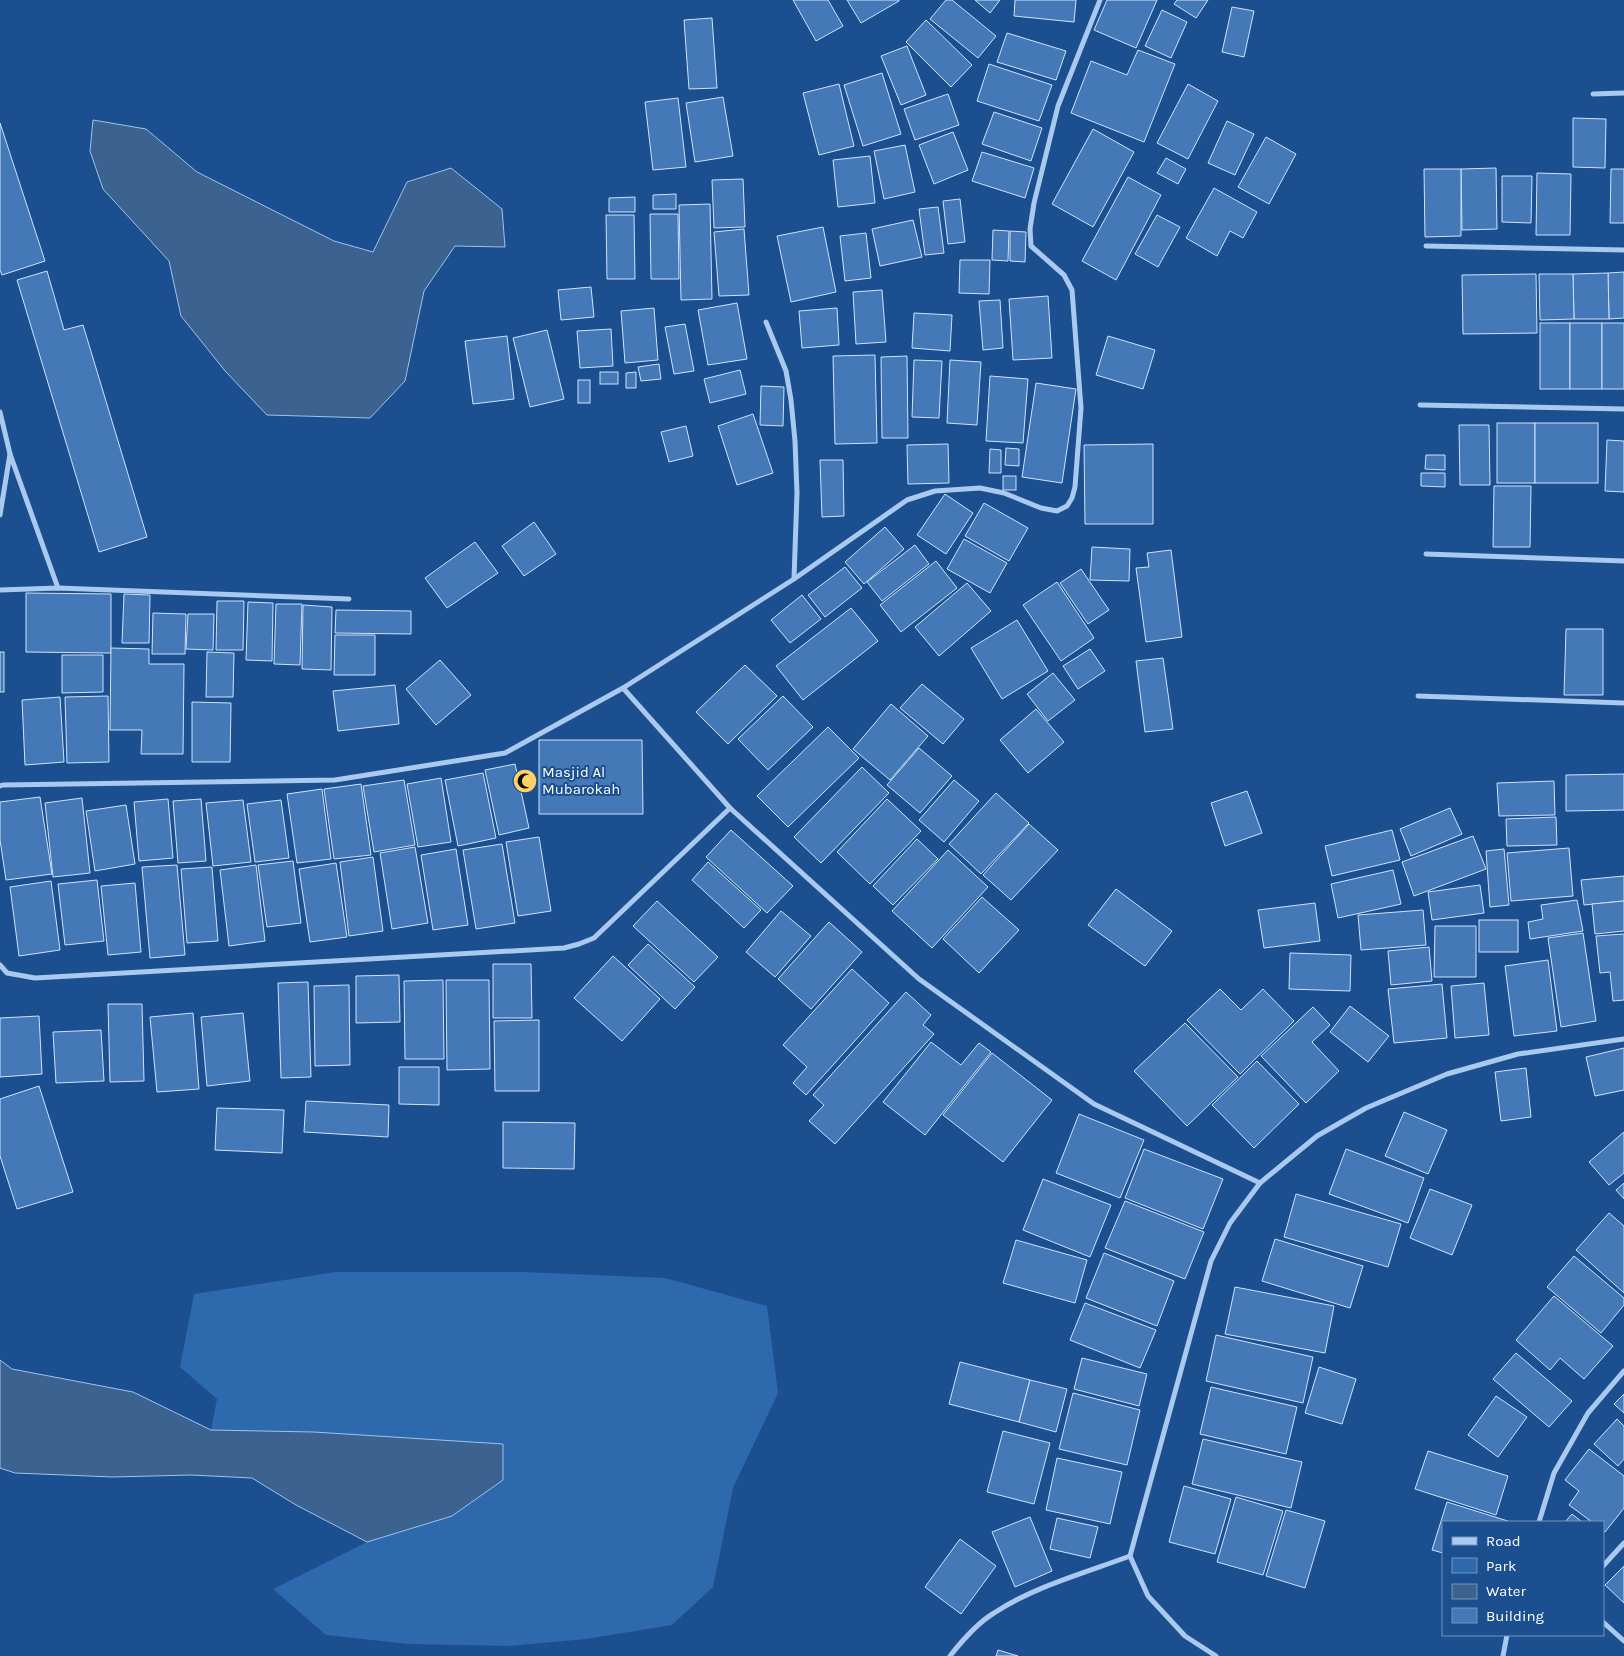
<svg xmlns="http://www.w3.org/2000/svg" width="1624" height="1656" font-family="Karla,sans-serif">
  <rect width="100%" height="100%" fill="#1b4f8f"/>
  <path fill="#2e69ad" d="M336,1272h188l141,6 102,28 11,87 -45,95 -20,99 -41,38 -86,14 -77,7 -100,-2 -83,-9 -53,-46 94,-47 85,-26 -138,-84 -103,-2 6,-31 -37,-32 14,-73z"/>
  <g fill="#3c6290" stroke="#9cc4f0">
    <path d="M93,120l53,9 51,43 137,69 39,11 34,-70 44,-14 51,41 3,38 -50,-1 -31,45 -19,90 -35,37 -103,-3 -41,-43 -45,-56 -12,-55 -66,-72 -13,-38z"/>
    <path d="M0,1360l12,9 121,23 78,38 103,2 189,12v36l-51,36 -85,26 -71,-37 -44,-27 -61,-3 -78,2 -98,-4 -15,-5z"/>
  </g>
  <g fill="#4478b7" stroke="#cfe3fa">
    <path d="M793,0h35l15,26 -27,15z"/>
    <path d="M847,0h52v1l-38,22z"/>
    <path d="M946,0h6l44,36 -18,22 -48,-39z"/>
    <path d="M975,0h25l-10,13z"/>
    <path d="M1015,0h61l-2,22 -60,-6z"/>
    <path d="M1107,0h50l-21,48 -42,-18z"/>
    <path d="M1177,0h31l-12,18 -22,-14z"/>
    <path d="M1232,7l22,4 -10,46 -22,-5z"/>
    <path d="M1162,10l25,12 -16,36 -26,-12z"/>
    <path d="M712,18l5,70 -28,1 -5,-69z"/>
    <path d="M926,20l46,45 -21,22 -45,-45z"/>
    <path d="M1007,33l59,18 -10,29 -59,-18z"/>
    <path d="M907,46l19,49 -25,10 -20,-49z"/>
    <path d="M1138,50l37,14 -31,78 -73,-29 20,-52 36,14z"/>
    <path d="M989,64l63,21 -13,36 -62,-20z"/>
    <path d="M882,73l19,61 -38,12 -19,-61z"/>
    <path d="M839,84l15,62 -35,9 -16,-62z"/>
    <path d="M1188,84l30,17 -30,58 -31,-16z"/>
    <path d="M948,94l11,31 -44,15 -11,-31z"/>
    <path d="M723,97l10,59 -38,6 -9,-59z"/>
    <path d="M678,98l8,69 -33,3 -8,-68z"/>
    <path d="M994,112l48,16 -11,33 -49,-17z"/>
    <path d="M1573,118l33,1 -1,49 -32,-1z"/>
    <path d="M1227,121l27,13 -19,41 -27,-12z"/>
    <path d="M0,123l45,138 -43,14 -2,-5z"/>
    <path d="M1093,129l41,23 -41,75 -41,-23z"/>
    <path d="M953,132l15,38 -34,14 -15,-39z"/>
    <path d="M1266,137l30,17 -27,50 -31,-17z"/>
    <path d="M905,145l10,47 -31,7 -10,-48z"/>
    <path d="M982,152l52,16 -9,30 -53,-17z"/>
    <path d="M870,156l5,47 -37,4 -5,-47z"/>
    <path d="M1166,158l20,11 -8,15 -21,-11z"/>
    <path d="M1496,168l1,61 -35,1 -1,-61z"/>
    <path d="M1424,169h37v67l-36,1z"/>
    <path d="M1611,169h13v54h-14z"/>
    <path d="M1537,173l34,1 -1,61h-34z"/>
    <path d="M1502,176h30l-1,47 -29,-1z"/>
    <path d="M1128,177l33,18 -45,85 -34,-19z"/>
    <path d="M743,179l2,48 -31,1 -2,-48z"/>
    <path d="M1214,188l43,24 -14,26 -13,-7 -13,25 -31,-18z"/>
    <path d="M676,194v15h-23v-14z"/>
    <path d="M635,197v15h-26v-14z"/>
    <path d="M960,199l5,43 -17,2 -5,-43z"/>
    <path d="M710,204l2,95 -31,1 -2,-95z"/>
    <path d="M938,207l6,46 -19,2 -6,-46z"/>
    <path d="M650,214h28l1,65h-28z"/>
    <path d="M606,215h28l1,64h-28z"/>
    <path d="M1157,215l23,12 -22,40 -23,-13z"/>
    <path d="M913,220l9,37 -42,9 -8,-37z"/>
    <path d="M823,227l13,65 -45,10 -14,-66z"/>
    <path d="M744,229l5,66 -30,1 -5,-64z"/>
    <path d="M993,230l16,1 -1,30 -16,-1z"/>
    <path d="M1010,231l16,1 -1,30 -15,-1z"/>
    <path d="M866,233l5,45 -26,3 -5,-45z"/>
    <path d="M960,260h30l-1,34 -30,-1z"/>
    <path d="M47,271l17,59 19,-5 64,212 -48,15 -82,-272z"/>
    <path d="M1624,272v46l-15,1 -1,-46z"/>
    <path d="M1608,273l1,46h-35l-1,-45z"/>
    <path d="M1536,274l1,59 -74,1 -1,-59z"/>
    <path d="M1539,274h34l1,45 -34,1z"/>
    <path d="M591,287l3,30 -33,3 -3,-30z"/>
    <path d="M882,290l4,52 -30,2 -3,-52z"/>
    <path d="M1048,296l4,62 -39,2 -4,-61z"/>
    <path d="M1000,300l3,48 -20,2 -4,-49z"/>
    <path d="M737,303l10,56 -39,6 -10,-55z"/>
    <path d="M654,308l4,52 -33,3 -4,-52z"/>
    <path d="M837,308l2,37 -37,3 -3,-37z"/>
    <path d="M914,313l38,2 -2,36 -38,-3z"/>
    <rect x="1540" y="323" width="30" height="66"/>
    <rect x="1570" y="323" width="32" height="66"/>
    <rect x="1602" y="323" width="22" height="66"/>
    <path d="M685,324l9,47 -20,3 -9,-47z"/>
    <path d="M611,329l2,37 -33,2 -3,-37z"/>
    <path d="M547,330l17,69 -34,8 -17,-69z"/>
    <path d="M507,336l7,63 -41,5 -8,-63z"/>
    <path d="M1108,336l47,14 -12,39 -47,-14z"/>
    <path d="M875,355l2,88 -42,1 -2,-88z"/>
    <path d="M907,356l1,82h-26l-1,-81z"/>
    <path d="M914,360l28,1 -3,57 -27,-1z"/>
    <path d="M950,360l31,2 -4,63 -30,-2z"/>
    <path d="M659,364l2,15 -20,2 -3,-14z"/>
    <path d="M740,370l6,24 -36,9 -6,-24z"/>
    <rect x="600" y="372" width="18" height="12"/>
    <path d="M636,372v16h-10v-15z"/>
    <path d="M990,376l38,3 -5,64 -37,-2z"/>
    <rect x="578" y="380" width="12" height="23"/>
    <path d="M1036,383l40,6 -14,94 -40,-6z"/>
    <path d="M761,386l23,1 -1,39 -23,-1z"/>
    <path d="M753,414l20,59 -36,12 -19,-59z"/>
    <rect x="1497" y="423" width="38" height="60"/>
    <rect x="1535" y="423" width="63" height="60"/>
    <path d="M1459,425h30l1,60h-30z"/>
    <path d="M686,426l7,30 -24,6 -8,-30z"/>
    <path d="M1607,440l17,1v51l-19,-1z"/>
    <path d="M948,444l1,39 -41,1 -1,-39z"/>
    <path d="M1153,444v80h-68l-1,-79z"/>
    <path d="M1006,448l13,1v17l-14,-1z"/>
    <path d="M990,449l11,1v23h-12z"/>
    <path d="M1426,455h19v15l-20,-1z"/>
    <path d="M820,460h23l1,56 -22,1z"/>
    <path d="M1421,473h24v14l-24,-1z"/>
    <rect x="1003" y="476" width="13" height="14"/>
    <path d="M1494,486h37l-1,61h-37z"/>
    <path d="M945,494l28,19 -27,41 -29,-19z"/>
    <path d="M984,503l44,25 -19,33 -44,-25z"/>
    <path d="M534,522l22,32 -32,22 -22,-30z"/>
    <path d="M885,527l19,22 -40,35 -19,-22z"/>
    <path d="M964,539l43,24 -17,30 -43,-24z"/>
    <path d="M475,542l23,31 -51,35 -22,-30z"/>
    <path d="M915,545l14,19 -47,37 -15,-19z"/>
    <path d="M1092,547l38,2 -1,32 -39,-1z"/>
    <path d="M1171,550l11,87 -36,5 -10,-74 13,-1 -2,-14z"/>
    <path d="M936,561l21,27 -56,44 -21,-27z"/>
    <path d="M845,567l17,21 -37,29 -17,-22z"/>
    <path d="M1081,569l28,41 -21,14 -28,-41z"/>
    <path d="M1057,582l37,56 -33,23 -38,-56z"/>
    <path d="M967,583l24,28 -52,45 -24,-29z"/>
    <path d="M26,593l85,1v59l-85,-1z"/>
    <path d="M124,594l26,1 -1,48h-27z"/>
    <path d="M802,595l19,24 -31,24 -19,-23z"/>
    <path d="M217,601h27l-1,49h-27z"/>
    <path d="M248,602l25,1 -1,58 -26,-1z"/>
    <path d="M276,604h26l-2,61 -26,-1z"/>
    <path d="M303,605l29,2 -1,63 -29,-1z"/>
    <path d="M851,608l27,33 -75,59 -27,-34z"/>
    <path d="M336,610l75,1v23l-76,-1z"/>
    <path d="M153,613l33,1 -1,40h-33z"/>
    <path d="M188,614h26l-1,36 -27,-1z"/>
    <path d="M1017,620l31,51 -46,28 -31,-51z"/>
    <path d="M1566,629h37v66h-39z"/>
    <path d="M335,635h40v40h-41z"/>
    <path d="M111,648l38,1v15h35l-1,90h-42l1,-24h-32z"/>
    <path d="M1090,649l15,22 -27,18 -15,-23z"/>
    <rect x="0" y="652" width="4" height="40"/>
    <path d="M207,652l27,1 -1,44h-27z"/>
    <path d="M62,655h41v37l-41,1z"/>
    <path d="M1163,658l10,71 -28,3 -9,-71z"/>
    <path d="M440,660l31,35 -35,30 -30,-36z"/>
    <path d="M745,665l32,31 -49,48 -32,-32z"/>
    <path d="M1053,673l22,27 -27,21 -21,-27z"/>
    <path d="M922,684l42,35 -21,25 -43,-36z"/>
    <path d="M395,685l4,39 -61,7 -5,-40z"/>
    <path d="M108,696l1,66 -42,1 -2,-66z"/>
    <path d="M783,696l30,31 -45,43 -30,-31z"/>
    <path d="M60,697l4,65 -39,3 -3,-65z"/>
    <path d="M192,702l39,1 -1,59h-38z"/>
    <path d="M891,704l37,32 -38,44 -37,-31z"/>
    <path d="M1036,709l28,33 -36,31 -28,-33z"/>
    <path d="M828,727l31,31 -71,69 -31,-31z"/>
    <path d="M539,740h103l1,74h-104z"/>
    <path d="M919,748l33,28 -32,37 -33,-28z"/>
    <path d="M515,764l14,64 -30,7 -14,-65z"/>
    <path d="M862,767l27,26 -68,70 -27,-26z"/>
    <path d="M483,773l13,65 -38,8 -13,-66z"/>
    <path d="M1624,774v36l-58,1v-36z"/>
    <path d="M441,778l10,64 -33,5 -11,-63z"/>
    <path d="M404,780l11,65 -41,7 -11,-66z"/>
    <path d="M954,780l25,21 -35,41 -25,-22z"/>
    <path d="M1554,781l1,34 -56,1 -2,-33z"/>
    <path d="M361,784l10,71 -37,4 -10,-70z"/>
    <path d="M322,789l9,70 -34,4 -10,-69z"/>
    <path d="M1247,791l15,42 -37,13 -14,-43z"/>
    <path d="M996,793l33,30 -48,51 -32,-30z"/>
    <path d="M40,797l12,77 -46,6 -6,-40v-38z"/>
    <path d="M82,798l8,75 -37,4 -8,-74z"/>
    <path d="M168,799l5,59 -34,3 -5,-59z"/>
    <path d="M201,799l5,62 -28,2 -5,-62z"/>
    <path d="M887,799l34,32 -51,53 -33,-32z"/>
    <path d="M243,800l8,62 -38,4 -7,-63z"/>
    <path d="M281,800l8,58 -34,4 -8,-58z"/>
    <path d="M126,805l9,59 -40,7 -9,-60z"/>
    <path d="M1450,808l12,26 -51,22 -11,-27z"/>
    <path d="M1556,817l1,28 -50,1 -1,-27z"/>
    <path d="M1029,824l29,26 -47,50 -28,-25z"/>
    <path d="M731,830l62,56 -26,27 -61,-56z"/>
    <path d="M1392,830l8,30 -68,16 -7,-30z"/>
    <path d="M1473,836l13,33 -72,27 -12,-34z"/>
    <path d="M539,837l12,74 -33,5 -12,-74z"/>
    <path d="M917,839l21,20 -45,46 -20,-19z"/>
    <path d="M502,844l13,79 -39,6 -13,-79z"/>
    <path d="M415,847l13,76 -36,6 -12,-76z"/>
    <path d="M1569,848l4,48 -62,5 -4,-48z"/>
    <path d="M456,849l12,76 -35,5 -12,-75z"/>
    <path d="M1504,849l5,56 -19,2 -4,-56z"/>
    <path d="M948,850l40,37 -56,61 -40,-37z"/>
    <path d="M373,857l10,74 -34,5 -9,-74z"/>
    <path d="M293,861l8,62 -34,4 -9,-62z"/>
    <path d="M708,862l53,48 -17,18 -52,-48z"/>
    <path d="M336,863l11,74 -37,5 -11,-73z"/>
    <path d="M177,865l8,90 -35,3 -8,-91z"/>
    <path d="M256,865l9,76 -36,5 -9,-76z"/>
    <path d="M212,867l6,74 -31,2 -6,-74z"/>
    <path d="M1393,870l8,34 -63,14 -7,-34z"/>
    <path d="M1624,876v25l-40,4 -3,-25z"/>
    <path d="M97,880l7,61 -39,4 -7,-61z"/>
    <path d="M51,881l9,69 -41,6 -9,-69z"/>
    <path d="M135,883l6,69 -33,3 -7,-69z"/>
    <path d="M1480,885l4,28 -52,7 -4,-28z"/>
    <path d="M1116,889l56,42 -27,35 -57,-41z"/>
    <path d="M982,897l37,33 -40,43 -36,-34z"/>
    <path d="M1577,900l6,31 -53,8 -2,-17 15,-3 -2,-14z"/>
    <path d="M657,901l61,56 -24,25 -61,-56z"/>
    <path d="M1624,901v30l-29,3 -3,-30z"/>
    <path d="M1315,903l5,38 -56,7 -6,-38z"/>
    <path d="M1423,910l3,35 -65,5 -3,-35z"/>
    <path d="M781,911l30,25 -36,41 -29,-25z"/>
    <rect x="1479" y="920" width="39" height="32"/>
    <path d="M829,922l33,30 -51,57 -33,-30z"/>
    <path d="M1435,926h41v51h-42z"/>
    <path d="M1583,933l13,88 -35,6 -13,-89z"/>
    <path d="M1624,934v66l-11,1 -3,-29 -10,1 -4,-37z"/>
    <path d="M648,944l47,43 -20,22 -47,-44z"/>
    <path d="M1429,947l3,34 -41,4 -3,-34z"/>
    <path d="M1290,953l61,2 -1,36 -61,-2z"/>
    <path d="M613,956l47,43 -38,42 -48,-43z"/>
    <path d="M1548,960l9,71 -43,5 -9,-70z"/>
    <path d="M493,964h38l1,54h-39z"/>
    <path d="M852,969l37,34 -83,92 -13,-12 14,-16 -24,-22z"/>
    <path d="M399,975l1,47 -44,1v-47z"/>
    <path d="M443,980l1,79h-39l-1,-78z"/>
    <path d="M446,980h43l1,89 -43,1z"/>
    <path d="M308,982l3,95 -30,1 -3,-95z"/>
    <path d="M1484,983l5,52 -34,3 -4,-52z"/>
    <path d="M1442,984l5,54 -53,5 -6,-54z"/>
    <path d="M349,985l1,80 -35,1 -1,-80z"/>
    <path d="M1220,989l21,21 22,-21 31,32 -54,53 -53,-54z"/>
    <path d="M906,992l25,23 -8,10 11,9 -99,110 -26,-23 15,-16 -11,-10z"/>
    <path d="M108,1004h34l2,77 -34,1z"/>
    <path d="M1350,1006l39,30 -21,26 -38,-30z"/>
    <path d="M1313,1007l17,18 -18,17 27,29 -33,32 -45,-47z"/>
    <path d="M193,1013l6,76 -42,3 -7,-75z"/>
    <path d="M243,1013l7,68 -43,5 -6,-69z"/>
    <path d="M39,1016l3,58 -42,3v-59z"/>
    <path d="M539,1020v71h-44l-1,-70z"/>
    <path d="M1185,1023l53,54 -51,49 -53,-55z"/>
    <path d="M101,1030l3,51 -48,2 -3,-51z"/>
    <path d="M931,1042l30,23 18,-22 12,9 -66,83 -42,-33z"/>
    <path d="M1624,1048v42l-29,6 -9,-39z"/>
    <path d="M992,1053l60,47 -49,62 -60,-47z"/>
    <path d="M1257,1061l42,43 -45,44 -42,-43z"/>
    <path d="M399,1067h40v38l-40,-1z"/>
    <path d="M1526,1068l5,49 -30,4 -6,-49z"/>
    <path d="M39,1086l34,106 -56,17 -17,-53v-57z"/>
    <path d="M306,1101l83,4 -1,32 -84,-5z"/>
    <path d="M217,1108l67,2 -2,43 -67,-3z"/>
    <path d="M1404,1112l43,18 -19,44 -43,-18z"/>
    <path d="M1079,1114l65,26 -24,58 -64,-25z"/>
    <path d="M503,1122l72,1 -1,46 -71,-1z"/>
    <path d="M1624,1132v41l-15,12 -20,-23z"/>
    <path d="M1144,1149l79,30 -20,50 -78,-31z"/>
    <path d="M1346,1149l78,29 -16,45 -79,-29z"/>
    <path d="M1043,1179l68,26 -21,52 -67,-27z"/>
    <path d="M1624,1183v16l-8,-9z"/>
    <path d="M1430,1189l42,16 -20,50 -42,-17z"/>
    <path d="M1296,1194l105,30 -13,43 -104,-30z"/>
    <path d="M1125,1201l79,31 -19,47 -80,-31z"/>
    <path d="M1609,1213l15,13v67l-48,-43z"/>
    <path d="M1275,1239l88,27 -13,42 -88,-27z"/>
    <path d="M1016,1240l71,20 -12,43 -72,-20z"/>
    <path d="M1104,1253l70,28 -17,45 -71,-28z"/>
    <path d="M1574,1256l50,42v7l-23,28 -54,-46z"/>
    <path d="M1235,1287l99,19 -9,47 -100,-19z"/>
    <path d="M1554,1296l59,50 -29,33 -24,-21 -10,12 -34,-30z"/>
    <path d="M1085,1303l71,27 -16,38 -70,-28z"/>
    <path d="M1216,1335l97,22 -10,46 -97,-22z"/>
    <path d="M1516,1353l56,48 -23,26 -56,-48z"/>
    <path d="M1082,1358l65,16 -8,32 -65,-17z"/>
    <path d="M960,1362l70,18 -11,42 -70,-18z"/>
    <path d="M1319,1367l37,12 -14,45 -37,-11z"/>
    <path d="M1030,1380l37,9 -11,43 -37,-10z"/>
    <path d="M1211,1387l86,20 -11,47 -86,-20z"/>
    <path d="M1073,1393l67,17 -13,55 -68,-16z"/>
    <path d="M1624,1394v19l-10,-9z"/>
    <path d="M1496,1396l31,21 -29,40 -30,-22z"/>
    <path d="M1617,1419l7,7v33l-6,7 -24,-22z"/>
    <path d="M1003,1431l47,12 -16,61 -47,-12z"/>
    <path d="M1203,1439l99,23 -11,46 -99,-24z"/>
    <path d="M1589,1449l35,27v32l-19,24 -2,-1v-9h-11l-23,-17 10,-14 -14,-11z"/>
    <path d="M1428,1451l80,25 -12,39 -81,-26z"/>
    <path d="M1057,1458l65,14 -12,52 -64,-14z"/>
    <path d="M1184,1486l47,13 -16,55 -46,-12z"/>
    <path d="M1236,1497l47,14 -20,64 -46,-13z"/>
    <path d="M1447,1502l64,20h-68v31l-11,-3z"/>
    <path d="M1286,1510l39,11 -20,67 -39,-12z"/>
    <path d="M1572,1514l10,8h-17z"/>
    <path d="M1030,1517l22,54 -37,16 -23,-55z"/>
    <path d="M1057,1518l41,9 -8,31 -40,-9z"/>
    <path d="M960,1539l36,27 -35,48 -36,-27z"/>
    <path d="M1624,1566v37l-19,-18z"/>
    <path d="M998,1650l20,6h-22z"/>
  </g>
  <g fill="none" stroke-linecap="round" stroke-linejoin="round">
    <g stroke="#a9c9ee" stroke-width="5">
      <path d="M1593,94l31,-1"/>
      <path d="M1426,246l198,4"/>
      <path d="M766,322l20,49 5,29 4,41 2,52 -3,86"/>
      <path d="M1420,405l204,4"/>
      <path d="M0,412l10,42 48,134"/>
      <path d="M0,515l10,-61"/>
      <path d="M1426,554l198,7"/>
      <path d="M0,590l58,-2 291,11"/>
      <path d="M623,688l171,-109 113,-79 28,-9 45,-3 24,5 37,15 16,3 10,-5 5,-8 3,-11 6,-79 -9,-118 -8,-15 -33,-29 -1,-17 4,-26 24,-97 42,-106"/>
      <path d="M1418,696l206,7"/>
      <path d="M0,786l3,-1 332,-5 120,-19 50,-8 118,-65 107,120 189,171 175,125 166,79"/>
      <path d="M0,965l7,8 28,5 529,-30 15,-4 15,-6 136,-130"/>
      <path d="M1539,1522l15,-49 34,-60 36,-42"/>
      <path d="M1130,1556l18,40 37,40 31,20"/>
      <path d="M1603,1566l21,-23"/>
      <path d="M1603,1622l21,19"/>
      <path d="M950,1656c11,-14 29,-34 44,-43 41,-27 91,-40 136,-57l81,-295 19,-38 30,-40 57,-47 49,-28 81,-34 71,-20 106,-15"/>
      <path d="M1503,1656l4,-21"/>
    </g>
  </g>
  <defs>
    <g id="mosque-disc" transform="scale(1.25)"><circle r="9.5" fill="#ffd166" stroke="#1b4f8f"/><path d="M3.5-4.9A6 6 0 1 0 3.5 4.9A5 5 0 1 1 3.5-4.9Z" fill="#111"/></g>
  </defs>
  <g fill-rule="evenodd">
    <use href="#mosque-disc" x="525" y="781"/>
  </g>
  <g text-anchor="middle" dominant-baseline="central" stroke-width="4" stroke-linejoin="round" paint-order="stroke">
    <g font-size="15" fill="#fff" stroke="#1b4f8f" text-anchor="start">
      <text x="542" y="772">Masjid Al<tspan x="542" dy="17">Mubarokah</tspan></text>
    </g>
  </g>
  <rect x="1442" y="1521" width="162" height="115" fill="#1b4f8f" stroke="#7695bc"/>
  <rect x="1452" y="1537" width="25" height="8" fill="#a9c9ee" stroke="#7695bc"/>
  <text x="1486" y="1546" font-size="15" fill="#ffffff">Road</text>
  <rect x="1452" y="1558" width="25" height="15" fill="#2e69ad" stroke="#7695bc"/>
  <text x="1486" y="1571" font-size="15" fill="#ffffff">Park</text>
  <rect x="1452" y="1584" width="25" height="15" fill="#3c6290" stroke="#7695bc"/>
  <text x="1486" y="1596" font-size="15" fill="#ffffff">Water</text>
  <rect x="1452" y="1608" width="25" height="15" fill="#4478b7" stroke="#7695bc"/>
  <text x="1486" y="1621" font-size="15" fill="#ffffff">Building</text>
</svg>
